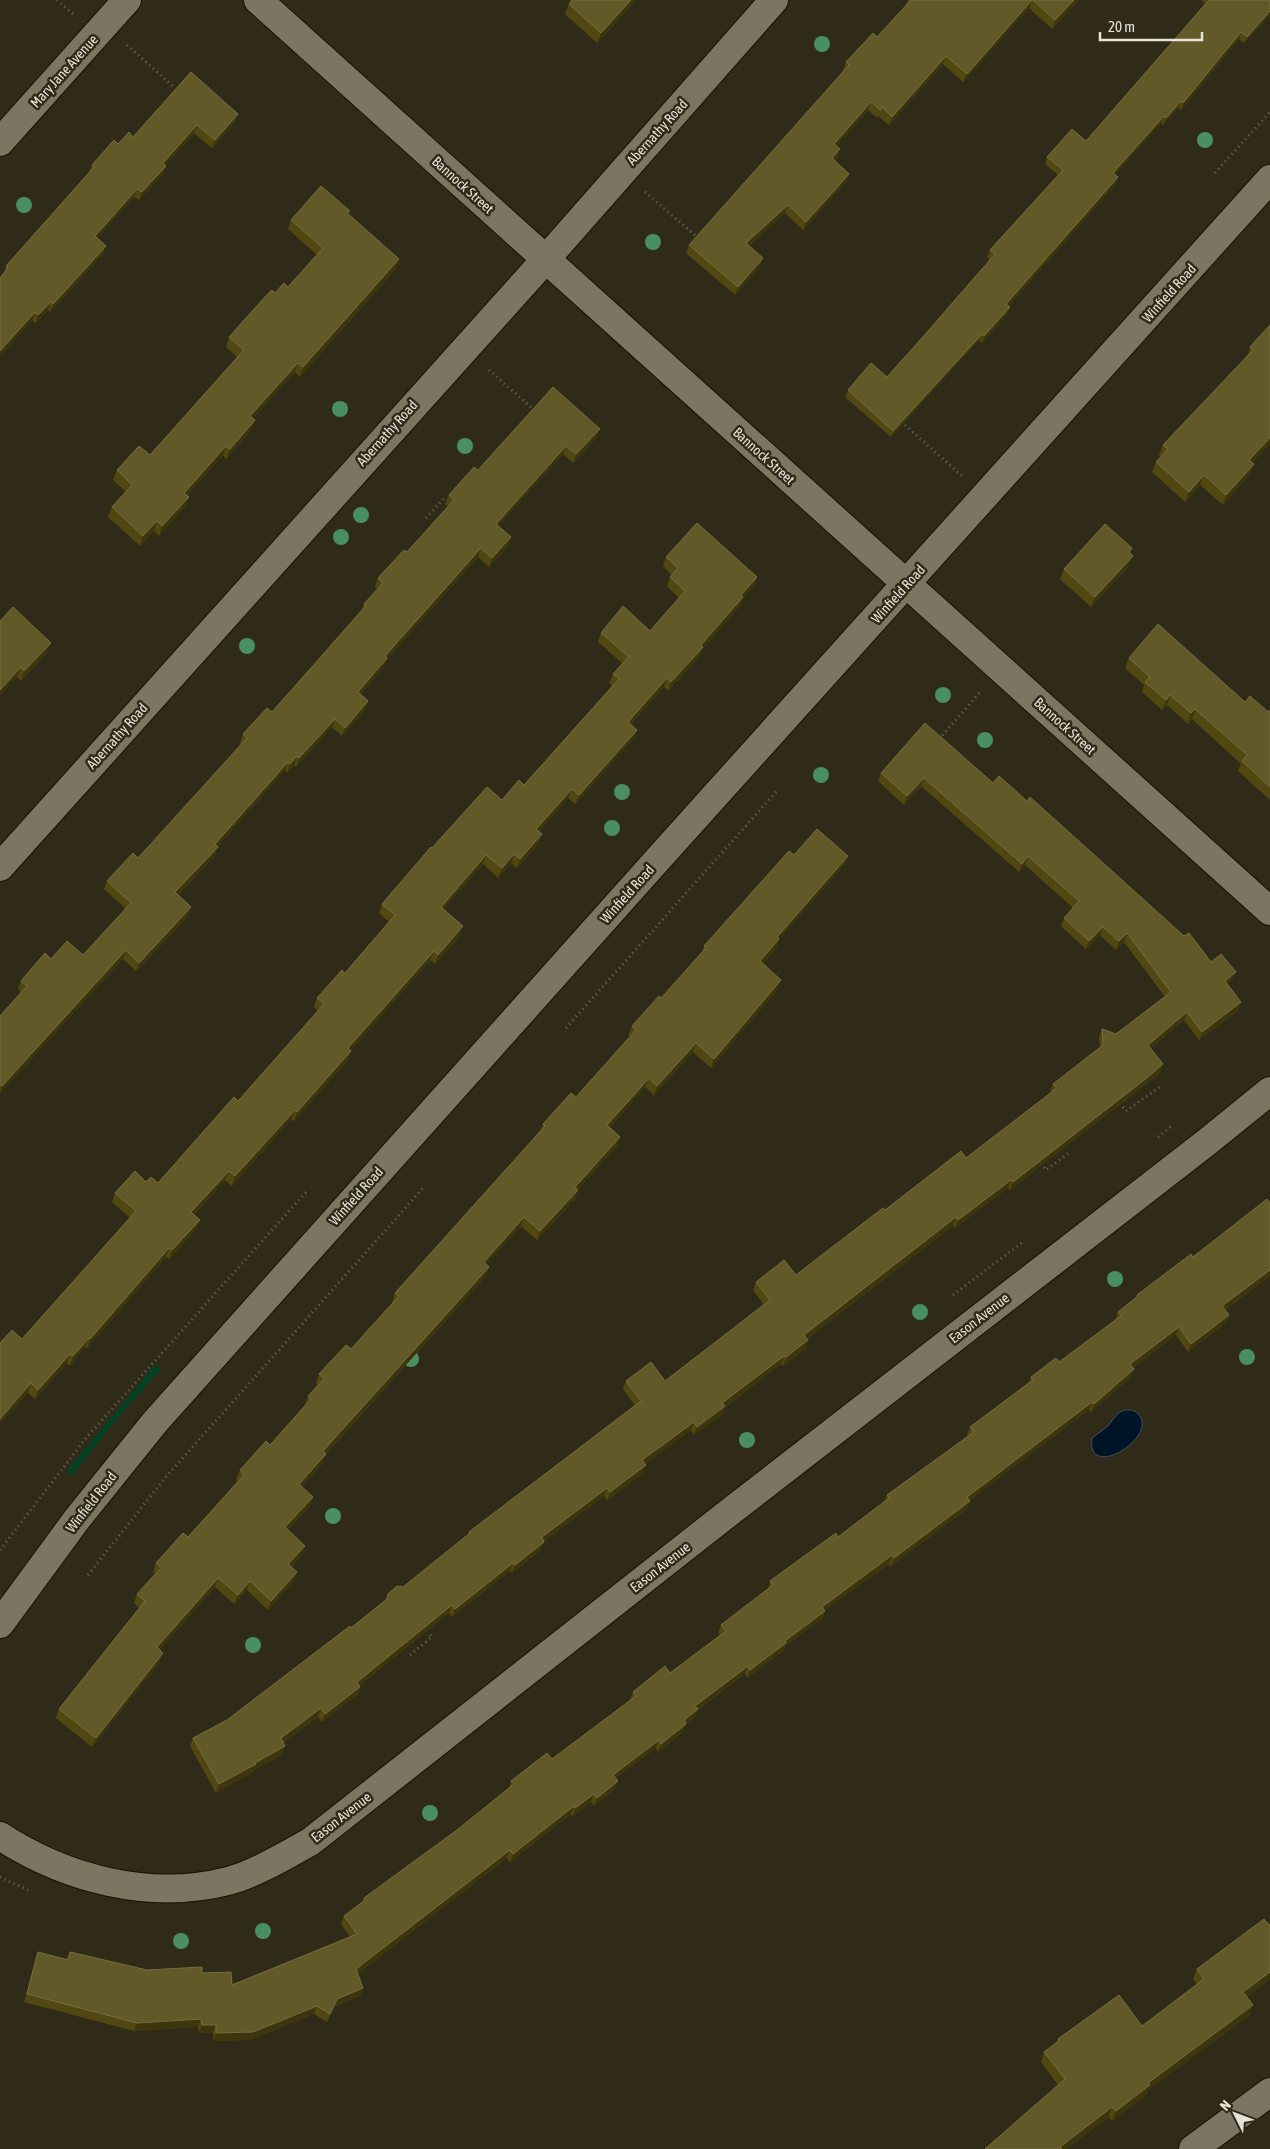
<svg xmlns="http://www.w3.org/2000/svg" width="1270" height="2149" font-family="'Asap Condensed',sans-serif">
  <rect width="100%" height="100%" fill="#2f2b18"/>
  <path fill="#004427" d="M156,1364l4,6 -43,48 -46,58 -5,-4z"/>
  <path fill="#001427" stroke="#45525c" d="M1125,1410c7,0 10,0 14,5 19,23 -53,67 -47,23l16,-12 10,-13z"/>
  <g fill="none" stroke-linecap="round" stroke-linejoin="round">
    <g stroke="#171303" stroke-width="30">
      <g id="minor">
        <path d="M258,0l1012,911"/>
        <path d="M0,142l127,-142"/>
        <path d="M0,867l545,-607 229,-260"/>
        <path d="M0,1836c66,43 150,65 228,45 29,-8 56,-25 82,-39l412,-324 485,-376 63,-51"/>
        <path d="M1193,2149l77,-57"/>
      </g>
    </g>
    <g stroke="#171303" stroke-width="30">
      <path id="tertiary" d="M0,1624l77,-105 78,-97 504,-564 611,-679"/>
    </g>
    <g stroke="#6c6958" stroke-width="3" stroke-dasharray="1 4" stroke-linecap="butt">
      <path d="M57,0l16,14"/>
      <path d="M127,45l48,43"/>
      <path d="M1215,173l55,-61"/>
      <path d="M645,192l51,44"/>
      <path d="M489,370l44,39"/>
      <path d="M905,425l57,51"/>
      <path d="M426,518l18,-20 2,2"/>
      <path d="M939,739l42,-48"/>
      <path d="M566,1028l210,-236"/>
      <path d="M1123,1107l3,4 35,-25"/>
      <path d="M1158,1137l15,-12"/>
      <path d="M1044,1167l2,3 24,-18"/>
      <path d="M953,1295l70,-53"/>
      <path d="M0,1550l86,-112 220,-246"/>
      <path d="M88,1575l77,-97 259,-291"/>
      <path d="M410,1655l22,-18 -4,-4"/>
      <path d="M0,1877l28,13"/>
    </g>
    <use href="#minor" stroke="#7b7661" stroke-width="28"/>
    <use href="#tertiary" stroke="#7b7661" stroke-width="28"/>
  </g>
  <g fill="#4a8f62">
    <circle cx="822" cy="44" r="8"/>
    <circle cx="1205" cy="140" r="8"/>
    <circle cx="24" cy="205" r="8"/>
    <circle cx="653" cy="242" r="8"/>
    <circle cx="340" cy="409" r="8"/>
    <circle cx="465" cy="446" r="8"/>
    <circle cx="361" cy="515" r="8"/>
    <circle cx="341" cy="537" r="8"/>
    <circle cx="247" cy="646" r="8"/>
    <circle cx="943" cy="695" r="8"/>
    <circle cx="985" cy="740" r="8"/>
    <circle cx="821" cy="775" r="8"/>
    <circle cx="622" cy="792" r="8"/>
    <circle cx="612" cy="828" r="8"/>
    <circle cx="1115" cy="1279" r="8"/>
    <circle cx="920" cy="1312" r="8"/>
    <circle cx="1247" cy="1357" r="8"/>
    <circle cx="411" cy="1359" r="8"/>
    <circle cx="747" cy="1440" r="8"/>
    <circle cx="333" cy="1516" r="8"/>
    <circle cx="253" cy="1645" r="8"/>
    <circle cx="430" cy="1813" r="8"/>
    <circle cx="263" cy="1931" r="8"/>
    <circle cx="181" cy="1941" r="8"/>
  </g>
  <g fill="#514811">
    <path d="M636,0l-39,43 -32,-29 4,-10z"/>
    <path d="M908,0h171l-27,29 -23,-21 -66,74 -20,-18 -54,61 -11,-9 -1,2 -9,-8 -32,36 1,12 -2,2 14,14 -3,8 -43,48 -18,-17 -36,33 11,20 -25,29 -49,-42 3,-8 155,-173 -1,-1 3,-9 31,-25 29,-32z"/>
    <path d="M1201,0h69v15l-26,28 -5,-4 -58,71 -3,-2 -15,17 -2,-2 -46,51 1,10 -108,122 2,1 -3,7 -25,29 -3,-3 -88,97 -46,-40 3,-7 39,-13 35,-39 69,-78 -4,-3 3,-7 68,-75 -13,-11 2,-7 39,-16 119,-137z"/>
    <path d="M191,72l44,50 -23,26 -18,-15 -29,32 -2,9 -24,26 -5,-3 -37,41 6,16 -53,58 -2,-2 -12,13 -4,-3 -32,36v-78l4,-5 2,-7 83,-93 3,-8 26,-21 15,-7z"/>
    <path d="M348,214l51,45 -3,10 -96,108 -5,-5 -42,46 -1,11 -26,30 -3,-4 -36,40 2,2 -4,9 -26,30 -5,-5 -14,15 -32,-29 4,-10 14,-15 -13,-12 4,-10 33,-15 87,-98 -11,-10 3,-10 46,-44 13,-6 29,-32 -29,-26 3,-9z"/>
    <path d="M1270,325l-18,138 2,1 -4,10 -27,31 -23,-20 -15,17 -33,-30 4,-10 5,-5 -2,-2 4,-10 84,-88 3,-10z"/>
    <path d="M597,437l-24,26 -10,-9 -65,72 13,11 -3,9 -19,21 -11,-10 -91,102 -3,8 -24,27 8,7 -3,9 -23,26 -10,-9 -36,40 -2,-2 -7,7 -2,-2 -67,76 -3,9 -37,40 13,12 -3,8 -12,14 -40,42 -13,-12 -123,134v-77l21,-24 -3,-3 3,-8 30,-22 32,-4 43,-46 -22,-20 3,-8 31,-23 104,-113 -2,-2 3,-9 29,-22 90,-103 2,-5 14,-15 -3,-2 3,-9 29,-26 41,-46 -3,-2 4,-9 29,-25z"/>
    <path d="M1132,548l-2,5 -1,13 -38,41 -31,-28 4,-10z"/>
    <path d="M666,557l91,20 -3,9 -11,12 -3,8 -38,43 -2,7 -32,35 -4,-4 -33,37 2,15 -58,65 -7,-6 -29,33v12l-22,25 -6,-5 -13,15 -15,-14 -40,45 17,27 -25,28 -5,-4 -79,90 -3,10 -54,61 -3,-2 -59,67 -7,-6 -31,35 2,14 -27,30 -3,-2 -79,91 -2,-1 -15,19 -3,-3 -32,36 -7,-6 -6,-54 108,-121 -18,-16 3,-9 31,-11 12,1 80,-82 80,-90 -4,-4 3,-9 28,-25 44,-51 -10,-9 3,-9 50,-56 92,-63 88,-99 -3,-3 4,-9 9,-11 -24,-21 3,-9 49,-2 29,-33 -12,-12 3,-9 2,-2 -9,-9z"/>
    <path d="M0,621l47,32 -26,28 -4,-4z"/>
    <path d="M1129,658l116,44 22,9h3v89l-32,-29 3,-7 -49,-45 -4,5 -21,-19 -5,5 -20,-18 2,-7 -19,-17z"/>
    <path d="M881,773l112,10 239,197 -5,4 11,27 -39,29 -15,-20 -33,28 9,25 -15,12 -135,105 -2,-2 -53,40 -2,-2 -146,113 1,1 -3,9 -22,17 -2,-2 -56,44 -3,7 -28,20 -3,-5 -46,34 -2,9 -36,28 -3,-5 -60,45 -3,9 -29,23 -2,-2 -58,46 -3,-4 -90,73 1,1 -3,8 -35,27 -4,-5 -35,26 -1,12 -28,15 -1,2 -37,21 -26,-47 3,-8 34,-18 124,-92 35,-28 2,-6 15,-7 65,-52 1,-3 166,-127 -12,-16 3,-8h39l99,-76 -11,-15 3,-8 40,-7 89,-65 81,-52 85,-65 -1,-1 3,-8 47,-36 -1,-11 3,-8 14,5 49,-37 -41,-55 -8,8 -16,-15 -14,14 -25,-23 3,-8 9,-10 -48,-43 -6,7 -98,-86 -17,19 -26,-24z"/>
    <path d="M794,855l54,1 -4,9 -65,74 -3,10 -13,14 15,26 -67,79 -18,-16 -39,43 -9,-8 -35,40 10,10 -3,9 -39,43 -3,10 -38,41 -16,-14 -35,38 3,3 -3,9 -160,178 -3,9 -21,23 8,20 -23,24 15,25 -11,12 3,14 -26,29 -21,-20 -13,14 -19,-17 -56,63 1,12 -68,85 -36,-29 3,-9 80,-101 -5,-5 3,-9 18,-20 -2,-2 3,-9 32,-26 50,-56 -2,-2 4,-9 30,-25 35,-39v-1l3,-9 10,-11 -2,-2 3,-9 32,-25 42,-46 -1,-1 3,-9 145,-162 3,-7 33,-27 54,-61 -2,-1 4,-9 29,-28 41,-46 2,-6z"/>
    <path d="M1270,1203v73l-45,34 1,13 -38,29 -12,-17 -43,33 -2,9 -40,35 -2,-2 -119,90 -3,9 -76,57 -2,-2 -64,46 -3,9 -37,27 -2,5 -36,27 -2,-4 -47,36 -3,7 -9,7 -3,8 -25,20 -2,-4 -40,30 2,3 -3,8 -21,17 -3,-4 -19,15 -1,-3 -61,48 -3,-4 -149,116 5,14 -3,8 -26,11 -7,15 -13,-8 -64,26 -37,1v-8h-14l-1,-6 -64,4 -110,-29 11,-42 3,-8 29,7 3,-7 77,18 55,3 30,12 118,-48 -9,-13 3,-8 19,-14 1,-4 93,-68 52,-42 2,-7 41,-22 78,-58v-1l3,-8 37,-19 50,-38 -2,-2 3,-8 47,-35 2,-9 68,-44 46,-35 3,-7 81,-59 -1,-1 3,-8 59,-45 2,-5 28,-15 56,-42 3,-8 18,-14 1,-3z"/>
    <path d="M1270,1924v55l-23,18 3,18 -102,75 -2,6 -34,25 -3,-4 -43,32h-81l73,-64 -17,-23 3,-10 13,-9 1,-4 84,-13 55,-42 -4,-5 4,-10z"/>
  </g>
  <g fill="#3d350b">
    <path d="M631,0h5l-39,43 4,-10z"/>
    <path d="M1032,0l-3,8 -66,74 4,-8z"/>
    <path d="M1074,0h5l-27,29 3,-9z"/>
    <path d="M1270,11v4l-26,28 3,-6z"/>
    <path d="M1241,32l-2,7 -58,71 2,-7z"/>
    <path d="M946,56l-3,8 -54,61 3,-8z"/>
    <path d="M1181,101l-3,7 -15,17 3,-7z"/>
    <path d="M871,102l-3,8 -37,42 3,-8z"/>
    <path d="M238,114l-3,8 -23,26 3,-8z"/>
    <path d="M1164,116l-3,7 -50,56 2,-6z"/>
    <path d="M197,125l-3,8 -34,38 3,-8z"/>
    <path d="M840,149l-3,9 -8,9 3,-9z"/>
    <path d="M166,166l-3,8 -24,26 3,-8z"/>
    <path d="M849,174l-3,8 -43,48 3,-8z"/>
    <path d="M1118,177l-2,7 -113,127 3,-7z"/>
    <path d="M137,189l-3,8 -42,47 3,-8z"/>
    <path d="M788,205l-3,8 -42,38 3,-8z"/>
    <path d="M106,246l-3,8 -53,58 3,-8z"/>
    <path d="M763,258l-3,8 -25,29 3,-8z"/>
    <path d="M399,259l-3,10 -96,108 3,-10z"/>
    <path d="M51,302l-3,8 -12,13 2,-8z"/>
    <path d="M1010,307l-3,7 -25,29 2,-7z"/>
    <path d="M35,312l-3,8 -32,36v-5z"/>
    <path d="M982,334l-3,6 -88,97 2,-6z"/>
    <path d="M298,363l-3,9 -48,53 3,-9z"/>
    <path d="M255,420l-3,9 -26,30 4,-10z"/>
    <path d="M600,429l-3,8 -24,26 3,-9z"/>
    <path d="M1270,438v6l-24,26 3,-10z"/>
    <path d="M226,446l-3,9 -42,47 3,-9z"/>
    <path d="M566,446l-3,8 -70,78 3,-8z"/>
    <path d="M1254,464l-4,10 -27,31 3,-10z"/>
    <path d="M1204,475l-4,10 -15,17 4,-10z"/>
    <path d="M189,497l-4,9 -26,30 3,-10z"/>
    <path d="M157,521l-3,10 -14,15 3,-10z"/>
    <path d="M511,537l-3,9 -19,21 3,-9z"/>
    <path d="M481,548l-3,9 -91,102 -3,8 -29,34 3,-9 27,-36z"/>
    <path d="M1133,556l-4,10 -38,41 4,-10z"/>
    <path d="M757,577l-3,9 -11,12 -3,8 -38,43 -2,7 -32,35 3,-9 70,-87z"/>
    <path d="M51,643l-4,10 -26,28 3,-10z"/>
    <path d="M21,667l-4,10 -17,19v-6z"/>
    <path d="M667,678l-3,9 -40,44 4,-9z"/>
    <path d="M1170,695l-3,10 -5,5 4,-10z"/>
    <path d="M368,701l-3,9 -23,26 3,-8z"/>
    <path d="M1195,709l-3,10 -4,5 3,-11z"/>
    <path d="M335,719l-3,8 -36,40 3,-9z"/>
    <path d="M637,730l-4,9 -58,65 4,-9z"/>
    <path d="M297,756l-3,9 -7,7 3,-8z"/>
    <path d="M288,762l-3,8 -73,83 3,-9z"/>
    <path d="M924,778l-3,8 -17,19 3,-9z"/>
    <path d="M572,789l-4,9 -35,40 3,-9z"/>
    <path d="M542,834l-3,9 -22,25 3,-9z"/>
    <path d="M218,847l-3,8 -43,46 3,-9z"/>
    <path d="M514,854l-3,9 -13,15 4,-10z"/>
    <path d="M486,855l-3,9 -46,52 4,-9z"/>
    <path d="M848,856l-4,9 -71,81 4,-9z"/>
    <path d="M1028,856l-3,9 -6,7 3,-8z"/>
    <path d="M191,907l-3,8 -52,56 3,-8z"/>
    <path d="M463,926l-3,10 -25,28 3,-9z"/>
    <path d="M1103,927l-3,8 -14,14 3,-8z"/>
    <path d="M1127,933l-3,9 -8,8 3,-9z"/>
    <path d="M779,939l-3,10 -19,21 3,-9z"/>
    <path d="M126,950l-3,9 -123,134 2,-7z"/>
    <path d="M434,951l-4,9 -85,97 3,-9z"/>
    <path d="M1236,972l-4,8 -10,9 3,-8z"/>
    <path d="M781,980l-3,9 -67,79 3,-9z"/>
    <path d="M1241,1002l-3,9 -39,29 3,-8z"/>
    <path d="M1187,1012l-3,8 -39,33 3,-8z"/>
    <path d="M696,1043l-3,9 -39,43 3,-9z"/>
    <path d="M351,1051l-3,9 -54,61 3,-9z"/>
    <path d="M1163,1064l-3,9 -150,117 3,-8z"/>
    <path d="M649,1078l-4,9 -41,47 3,-9z"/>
    <path d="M295,1110l-4,9 -59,67 3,-10z"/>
    <path d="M620,1137l-3,9 -45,50 3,-9z"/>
    <path d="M229,1171l-4,9 -37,41 3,-9z"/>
    <path d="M1011,1180l-3,8 -53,40 3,-8z"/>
    <path d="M578,1190l-3,9 -38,41 3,-9z"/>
    <path d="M524,1217l-3,9 -41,45 4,-9z"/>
    <path d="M956,1217l-3,9 -153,118 4,-9z"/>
    <path d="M200,1220l-4,9 -27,30 3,-9z"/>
    <path d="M169,1248l-3,9 -79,91 3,-9z"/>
    <path d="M489,1267l-3,9 -166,184 3,-9z"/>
    <path d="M1270,1270v6l-51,38 3,-8z"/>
    <path d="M1229,1315l-3,8 -38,29 3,-8z"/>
    <path d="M1179,1327l-3,8 -49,38 3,-9z"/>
    <path d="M89,1338l-4,9 -15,19 3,-10z"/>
    <path d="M808,1340l-3,9 -22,17 3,-9z"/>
    <path d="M70,1354l-3,9 -32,36 3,-9z"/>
    <path d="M784,1356l-3,8 -56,44 -3,7 -28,20 3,-8 25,-24z"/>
    <path d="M1134,1369l-3,8 -40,35 3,-8z"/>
    <path d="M31,1383l-3,10 -28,31v-5z"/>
    <path d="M1092,1402l-3,8 -125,95 3,-8z"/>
    <path d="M694,1422l-3,8 -52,39 3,-9z"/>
    <path d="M326,1454l-3,9 -27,30 3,-9z"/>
    <path d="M646,1465l-3,8 -36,28 3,-9z"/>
    <path d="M607,1488l-3,8 -65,50 3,-9z"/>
    <path d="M313,1497l-3,9 -29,30 4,-9z"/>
    <path d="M970,1501l-3,8 -76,57 3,-8z"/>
    <path d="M544,1542l-3,8 -29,23 3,-8z"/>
    <path d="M305,1546l-3,9 -17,18 3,-9z"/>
    <path d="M892,1555l-3,9 -70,51 3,-8z"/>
    <path d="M513,1563l-3,8 -58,46 3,-8z"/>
    <path d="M297,1572l-3,9 -26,29 3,-9z"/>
    <path d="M218,1578l-3,9 -62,69 4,-9z"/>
    <path d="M250,1581l-3,9 -13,14 4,-9z"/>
    <path d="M452,1605l-3,8 -95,77 3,-8z"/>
    <path d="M825,1611l-3,8 -37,27 -2,5 -36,27 3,-8 35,-29z"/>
    <path d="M163,1653l-3,9 -68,85 4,-9z"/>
    <path d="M748,1666l-3,8 -47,36 -3,7 -9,7 -3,8 -25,20 3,-8 23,-24 11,-14z"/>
    <path d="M360,1687l-3,8 -35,27 3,-8z"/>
    <path d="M321,1708l-3,9 -40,30 3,-9z"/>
    <path d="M659,1740l-3,8 -46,35 3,-8z"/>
    <path d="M285,1746l-3,9 -28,15 -1,2 -37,21 3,-9 36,-21z"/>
    <path d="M618,1781l-3,8 -21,17 3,-8z"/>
    <path d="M594,1794l-3,8 -19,15 3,-9z"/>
    <path d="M574,1806l-3,8 -61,48 3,-8z"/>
    <path d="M510,1850l-3,8 -154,120 3,-9z"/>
    <path d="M1270,1972v7l-30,23 3,-10z"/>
    <path d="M363,1988l-3,8 -26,11 -7,15 10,-23z"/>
    <path d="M1253,2005l-3,10 -102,75 -2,6 -34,25 4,-10 32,-28z"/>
    <path d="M317,2006l-3,8 -64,26 -37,1 3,-8z"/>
    <path d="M201,2019l-3,8 -64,4 3,-8z"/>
    <path d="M202,2025h14l-3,8h-14z"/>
    <path d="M1112,2107l-3,10 -43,32h-7l1,-2z"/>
  </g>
  <g fill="#615927" stroke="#766e42">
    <path d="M572,0h59l-30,33 -32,-29z"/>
    <path d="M911,0h121l-65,74 -21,-18 -54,61 -10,-10 -2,3 -9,-8 -37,42 6,5 -8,9 17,16 -43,48 -18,-17 -42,38 17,15 -25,29 -49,-42 160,-180 -3,-3 27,-29 4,4z"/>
    <path d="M1033,0h41l-19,20z"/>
    <path d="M1209,0h61v4l-1,1 1,1v5l-23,26 -6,-5 -58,71 -2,-2 -15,17 -2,-2 -51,57 5,4 -112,127 4,3 -26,29 -2,-2 -89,97 -45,-41 23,-27 16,14 35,-39 73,-84 -5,-4 73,-80 -16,-13 25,-28 14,12z"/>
    <path d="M191,72l47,42 -23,26 -18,-15 -34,38 3,3 -24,26 -5,-3 -42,47 11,10 -53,58 -2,-2 -13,13 -3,-3 -35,39v-73l8,-10 -2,-2 88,-99 -2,-2 22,-25 4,4 11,-12 4,5z"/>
    <path d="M321,186l29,25 -3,2 52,46 -96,108 -5,-4 -48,53 5,4 -25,29 -4,-3 -42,47 5,4 -27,29 -5,-5 -14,15 -31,-29 20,-22 -15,-15 22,-24 11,9 94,-105 -15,-13 34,-38 9,-9 3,3 9,-10 4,4 35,-39 -32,-28z"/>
    <path d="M1270,325v113l-21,22 5,4 -28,31 -22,-20 -15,17 -33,-30 12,-13 -5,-4 90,-95 -3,-3z"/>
    <path d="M553,387l47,42 -24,25 -10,-8 -70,78 15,13 -19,21 -11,-10 -96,108 2,2 -29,34 10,9 -23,27 -10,-9 -36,39 -2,-2 -7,8 -2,-2 -73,82 3,3 -43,45 16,15 -12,13 -40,43 -13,-13 -124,136 -2,-1v1v-70l27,-30 -6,-5 24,-28 6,6 16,-18 16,14 48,-52 -24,-22 26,-28 5,5 109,-120 -4,-4 24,-26 5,4 94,-106 -2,-2 19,-21 -5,-5 26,-28 3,2 47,-52 -5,-5 25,-28 4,3z"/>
    <path d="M697,523l60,54 -16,18 2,2 -42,48 2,2 -32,35 -4,-4 -39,44 9,8 -58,65 -7,-6 -36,40 6,5 -22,25 -6,-5 -12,14 -16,-13 -45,52 22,19 -25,29 -4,-4 -86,97 3,3 -54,61 -2,-2 -60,66 -6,-5 -38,41 9,8 -28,30 -3,-2 -79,91 -1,-1 -16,18 -3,-2 -32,36 -7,-7 -31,36v-76l12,-13 10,9 114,-128 -21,-18 20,-22 11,11 5,-5 7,6 76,-86 4,4 86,-97 -7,-6 25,-28 3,3 50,-58 -13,-11 49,-57 1,1 55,-61 15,13 17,-20 5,5 95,-106 -6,-5 16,-17 -28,-24 22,-27 27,25 35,-40 -15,-14 8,-9 -12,-11z"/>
    <path d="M1105,524l27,24 -3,4 4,4 -38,41 -31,-28z"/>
    <path d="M13,607l38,36 -27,28 -3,-4 -21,23v-69z"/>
    <path d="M1158,624l87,78 5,-6 17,15h3v76l-28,-26 5,-6 -52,-46 -4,4 -21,-18 -4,5 -21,-18 5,-5 -21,-19z"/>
    <path d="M925,723l68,60 6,-7 28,25 3,-4 154,139 5,-3 22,29 10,-8 15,18 -11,9 16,21 -39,30 -15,-20 -39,33 15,19 -15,13 -135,105 -2,-2 -53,40 -2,-3 -152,118 4,5 -22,17 -2,-1 -62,47 3,3 -28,21 -3,-5 -52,38 4,5 -36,27 -3,-4 -65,49 2,5 -29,23 -2,-2 -58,46 -3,-4 -95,77 3,5 -35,27 -4,-6 -40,30 4,8 -30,17 1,1 -37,20 -26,-46 34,-18 123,-94 1,2 36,-29 1,-5 9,-8 6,1 67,-54 -1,-1 172,-131 -15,-20 25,-19 14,19 105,-81 -14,-18 28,-22 12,15 87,-67 2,2 76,-59 5,7 91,-70 -4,-4 50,-39 -1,-16 14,5 55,-42 -44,-59 -8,8 -16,-14 -14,14 -25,-23 15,-17 -51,-45 -6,8 -98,-86 -17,18 -26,-23z"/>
    <path d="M817,829l31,27 -71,81 2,2 -19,22 21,19 -67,79 -18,-16 -39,43 -8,-8 -42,47 13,12 -45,50 3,3 -38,41 -16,-14 -40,45 5,5 -166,184 3,3 -27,30 14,13 -28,30 20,19 -17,18 9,8 -26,29 -21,-20 -12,14 -20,-17 -61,69 6,6 -67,85 -37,-29 86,-108 -8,-7 24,-26 -5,-5 27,-30 5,4 56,-62 -4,-5 26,-29 4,4 41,-46 -3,-3 16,-17 -5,-5 27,-29 5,4 48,-53 -4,-3 150,-167 -2,-2 28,-31 5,4 60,-67 -4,-4 27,-30 2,2 45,-50 -2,-2 85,-95 5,4z"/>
    <path d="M1267,1199l3,4v67l-48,36 7,9 -38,29 -12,-17 -49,37 4,5 -40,35 -2,-2 -125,95 3,4 -76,57 -2,-3 -70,52 3,4 -40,30 1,2 -36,27 -2,-4 -53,40 3,3 -14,11 2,4 -25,20 -2,-4 -46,35 5,6 -21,17 -3,-4 -19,14 -1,-2 -61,48 -3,-4 -154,119 7,19 -26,11 -7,15 -13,-8 -64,26 -37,1v-8h-14l-1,-6 -64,4 -110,-29 11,-42 30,8 2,-8 77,18 55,-3v6l29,-1 1,13 125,-51 -13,-18 21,-16 -1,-2 93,-68 57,-46 -3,-3 36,-28 5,6 84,-63 -3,-4 32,-26 5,7 56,-42 -5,-6 52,-40 -3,-4 66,-48 2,4 51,-39 -2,-3 87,-63 -4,-5 63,-47 -2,-3 25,-19 3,4 62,-46 -3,-4 20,-16 -1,-1 54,-41 2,3z"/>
    <path d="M1264,1919l5,6 1,-1v48l-27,20 10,13 -105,78 2,2 -34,26 -4,-4 -52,40 2,2h-77l80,-70 -21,-27 16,-12 -2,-1 61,-44 23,31 62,-47 -7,-10z"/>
  </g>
  <g text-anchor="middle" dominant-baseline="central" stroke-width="5" stroke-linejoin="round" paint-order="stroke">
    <g font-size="14" fill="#e6e4d9" stroke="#2f2b18">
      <text transform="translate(64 71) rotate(-48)">Mary Jane Avenue</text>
      <text transform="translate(657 132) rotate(-48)">Abernathy Road</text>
      <text transform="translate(463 185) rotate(42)">Bannock Street</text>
      <text transform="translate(1169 293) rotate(-48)">Winfield Road</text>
      <text transform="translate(387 433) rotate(-48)">Abernathy Road</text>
      <text transform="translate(764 456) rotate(42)">Bannock Street</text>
      <text transform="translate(898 594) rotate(-48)">Winfield Road</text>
      <text transform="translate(1065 726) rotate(42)">Bannock Street</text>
      <text transform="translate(117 736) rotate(-48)">Abernathy Road</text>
      <text transform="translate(627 894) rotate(-48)">Winfield Road</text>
      <text transform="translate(356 1196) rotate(-48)">Winfield Road</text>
      <text transform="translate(979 1318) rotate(-38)">Eason Avenue</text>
      <text transform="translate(91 1502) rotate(-52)">Winfield Road</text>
      <text transform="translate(660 1567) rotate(-38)">Eason Avenue</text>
      <text transform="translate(341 1817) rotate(-38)">Eason Avenue</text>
    </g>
  </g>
  <g transform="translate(1235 2114) rotate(312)" stroke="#2f2b18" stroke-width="4" paint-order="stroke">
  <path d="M0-4L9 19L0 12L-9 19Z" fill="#e6e4d9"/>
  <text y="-8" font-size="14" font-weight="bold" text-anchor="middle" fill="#e6e4d9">N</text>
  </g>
  <path d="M1100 32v8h102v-8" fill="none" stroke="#e6e4d9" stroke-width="2.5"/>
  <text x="1108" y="32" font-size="15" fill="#e6e4d9" stroke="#2f2b18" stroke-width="4" paint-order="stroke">20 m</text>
</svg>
